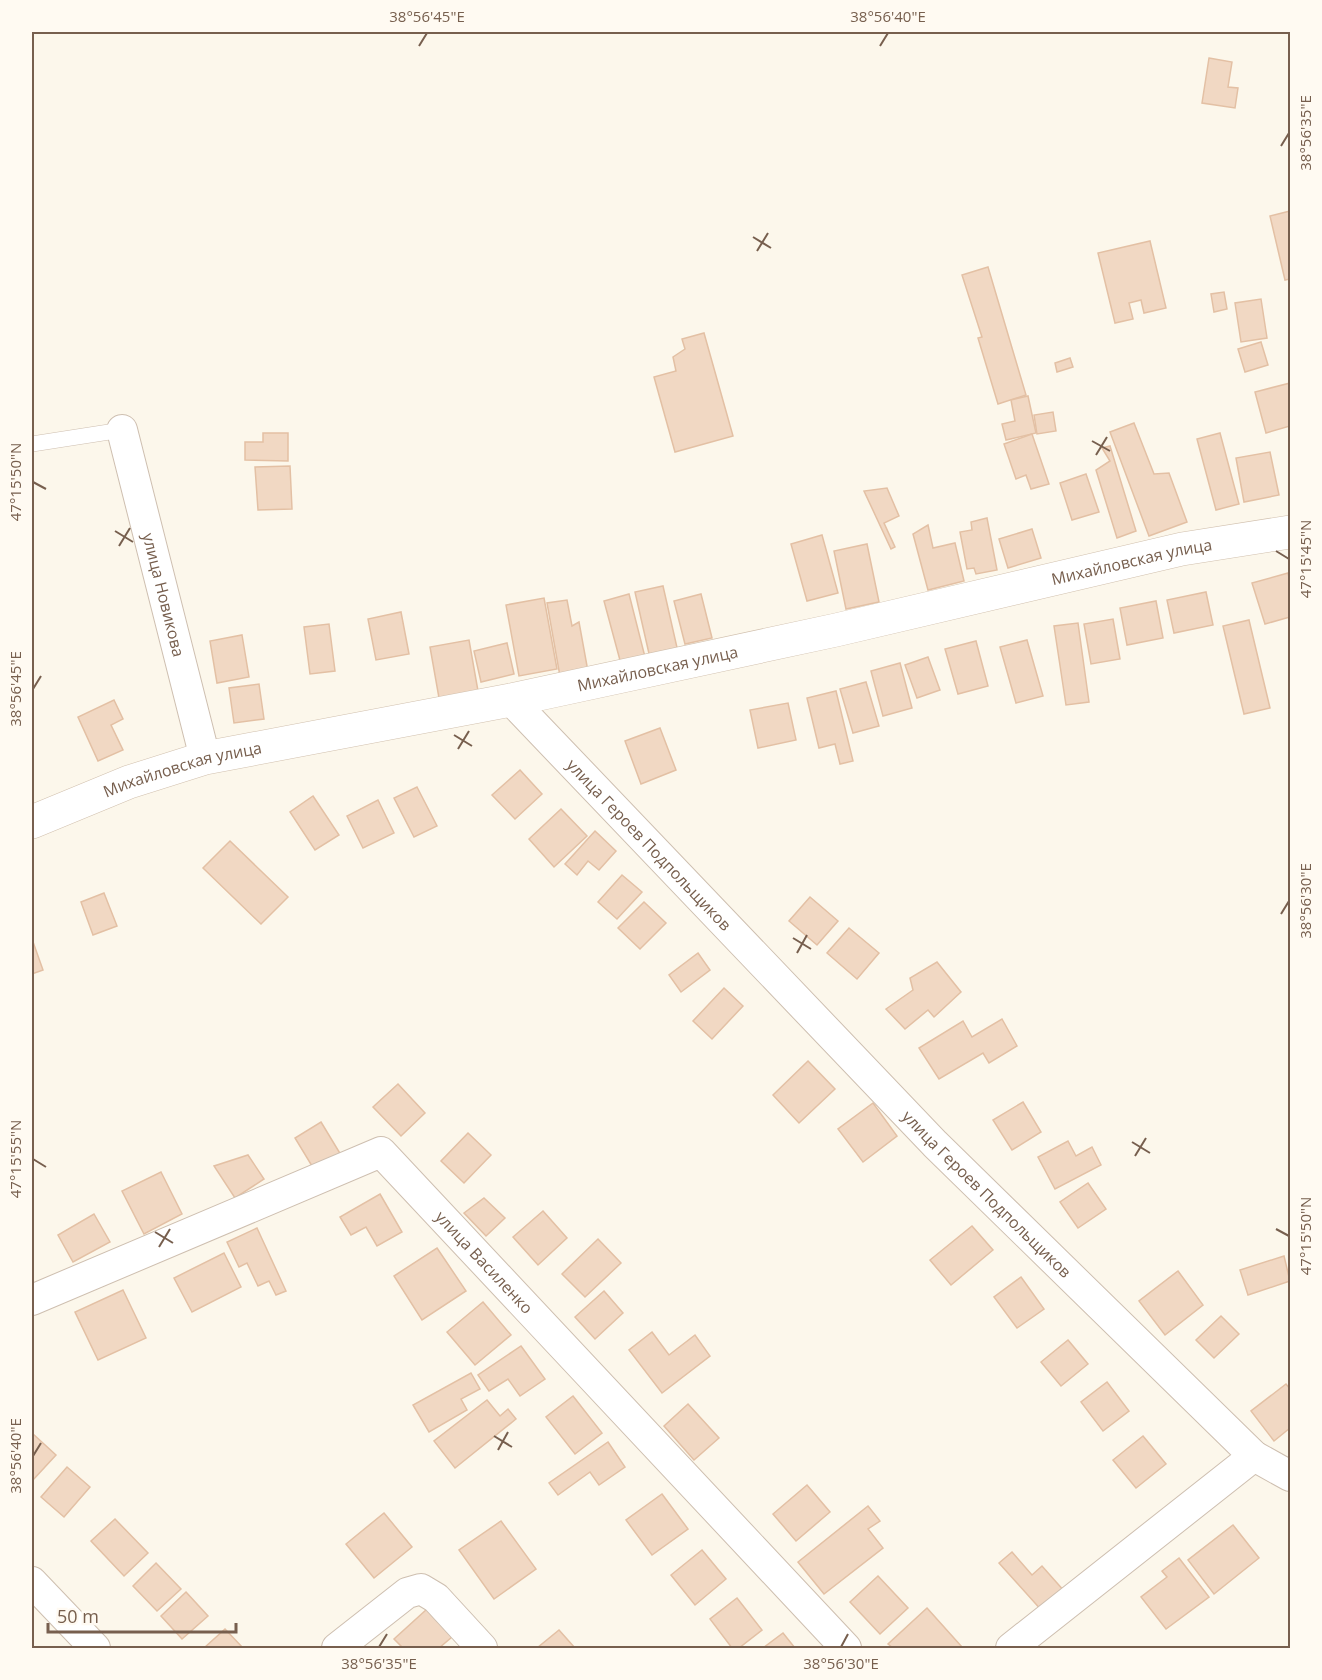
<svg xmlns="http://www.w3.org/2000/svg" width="1322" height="1680" font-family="'Open Sans',sans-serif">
  <rect width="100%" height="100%" fill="#fcf7eb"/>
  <g fill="#f1d8c3" stroke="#e3c0a4" stroke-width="1.5">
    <path d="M1209,58l23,4 -4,25 10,1 -3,20 -33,-5z"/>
    <path d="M1290,211v68l-5,1 -15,-64z"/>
    <path d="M1150,241l16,67 -22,5 -3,-13 -12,3 4,16 -18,4 -17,-70z"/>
    <path d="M988,267l38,128 -28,9 -20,-66 4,-1 -20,-62z"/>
    <path d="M1224,292l3,17 -13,3 -3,-18z"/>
    <path d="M1261,299l6,39 -26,4 -6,-39z"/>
    <path d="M704,333l29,103 -58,16 -21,-75 22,-6 -3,-14 12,-8 -3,-10z"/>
    <path d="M1261,342l7,23 -23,7 -7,-23z"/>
    <path d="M1070,358l3,9 -16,5 -2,-9z"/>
    <path d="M1290,383v43l-24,7 -11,-41z"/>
    <path d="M1028,396l8,37 -30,7 -4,-16 13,-3 -4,-21z"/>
    <path d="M1053,412l3,19 -19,3 -3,-19z"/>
    <path d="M1134,423l20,51 15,-1 18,49 -38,14 -39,-104z"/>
    <path d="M263,433h25v28l-43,-1v-18h18z"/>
    <path d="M1220,433l19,71 -23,6 -19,-71z"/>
    <path d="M1032,434l17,50 -18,5 -5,-14 -10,4 -12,-35z"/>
    <path d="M1110,446l26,85 -19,7 -21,-68 14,-9 -8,-13z"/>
    <path d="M1270,452l9,43 -35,7 -8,-44z"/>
    <path d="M290,466l2,43 -34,1 -3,-43z"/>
    <path d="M1086,474l13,38 -27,8 -12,-37z"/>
    <path d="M887,488l12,28 -15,7 11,24 -4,2 -27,-58z"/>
    <path d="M987,518l10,52 -21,4 -2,-6 -7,1 -7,-37 12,-2 -1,-8z"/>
    <path d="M928,525l5,23 22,-5 9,38 -36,9 -15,-56z"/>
    <path d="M1032,529l9,29 -33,10 -9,-29z"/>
    <path d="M822,535l16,58 -31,8 -16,-57z"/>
    <path d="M867,544l12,58 -33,7 -12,-58z"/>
    <path d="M1288,573l2,9v35l-25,7 -13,-41z"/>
    <path d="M663,586l15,66 -28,6 -15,-66z"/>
    <path d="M1206,592l7,33 -39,8 -7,-33z"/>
    <path d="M629,594l16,63 -24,7 -17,-63z"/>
    <path d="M701,594l11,44 -27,6 -11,-43z"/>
    <path d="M544,598l13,71 -38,7 -13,-71z"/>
    <path d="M567,600l5,26 7,-4 10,55 -28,5 -14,-79z"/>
    <path d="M1156,601l7,37 -36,7 -7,-37z"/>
    <path d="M401,612l8,42 -33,6 -8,-41z"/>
    <path d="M1113,619l7,40 -29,5 -7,-40z"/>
    <path d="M1249,620l21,88 -26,6 -21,-88z"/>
    <path d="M1078,623l11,79 -23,3 -12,-79z"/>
    <path d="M329,624l6,47 -25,3 -6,-47z"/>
    <path d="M242,635l7,42 -32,6 -7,-42z"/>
    <path d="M469,640l9,51 -39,7 -9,-51z"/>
    <path d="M1027,640l16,56 -27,7 -16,-56z"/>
    <path d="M976,641l12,45 -30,8 -13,-45z"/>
    <path d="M507,643l7,31 -33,8 -7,-31z"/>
    <path d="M928,657l12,33 -23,8 -12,-33z"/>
    <path d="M900,663l12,45 -29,8 -12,-45z"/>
    <path d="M866,682l13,44 -26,7 -13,-44z"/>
    <path d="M259,684l5,35 -30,4 -5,-35z"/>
    <path d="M836,691l17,70 -13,3 -5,-20 -16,4 -12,-50z"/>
    <path d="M114,700l9,19 -12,6 12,25 -25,11 -20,-44z"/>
    <path d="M788,703l8,37 -38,8 -8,-38z"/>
    <path d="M660,728l16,42 -35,14 -16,-43z"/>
    <path d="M520,770l22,24 -27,25 -23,-24z"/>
    <path d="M417,787l20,39 -23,11 -20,-39z"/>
    <path d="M313,796l26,39 -24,15 -25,-38z"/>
    <path d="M378,800l16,33 -31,15 -16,-32z"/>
    <path d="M561,809l26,27 -33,31 -25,-28z"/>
    <path d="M595,831l21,20 -17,19 -11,-9 -11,14 -12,-11z"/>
    <path d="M230,841l58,56 -27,27 -58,-56z"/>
    <path d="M622,875l20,17 -25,27 -19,-17z"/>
    <path d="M104,893l13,33 -24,9 -12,-33z"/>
    <path d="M810,897l28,24 -21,24 -28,-24z"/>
    <path d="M644,902l22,21 -26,26 -22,-21z"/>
    <path d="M849,928l30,25 -22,26 -30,-26z"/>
    <path d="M32,939l11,31 -11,4z"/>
    <path d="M698,953l12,17 -29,22 -12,-17z"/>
    <path d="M937,962l24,30 -27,25 -6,-7 -23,19 -19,-20 27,-19 -3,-12z"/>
    <path d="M724,988l19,18 -31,33 -19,-18z"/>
    <path d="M1002,1019l15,27 -28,17 -6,-10 -44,26 -20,-31 44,-27 9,16z"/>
    <path d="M808,1061l27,28 -36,34 -26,-28z"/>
    <path d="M398,1084l27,29 -24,23 -28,-29z"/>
    <path d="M1023,1102l18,30 -29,18 -19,-30z"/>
    <path d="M873,1103l24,33 -34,26 -25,-33z"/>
    <path d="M321,1122l20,33 -26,16 -20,-33z"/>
    <path d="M468,1133l23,22 -27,28 -23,-22z"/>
    <path d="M1068,1141l8,15 16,-9 9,18 -46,24 -17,-32z"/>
    <path d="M248,1155l16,24 -29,19 -21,-32z"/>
    <path d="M161,1172l21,42 -38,20 -22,-43z"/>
    <path d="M1088,1183l18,26 -28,19 -18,-26z"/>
    <path d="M380,1194l22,38 -25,14 -11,-19 -15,8 -11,-18z"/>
    <path d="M484,1198l21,20 -19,18 -22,-23z"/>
    <path d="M543,1211l24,27 -29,27 -25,-28z"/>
    <path d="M94,1214l16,28 -37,20 -15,-27z"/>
    <path d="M972,1226l21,24 -42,35 -21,-25z"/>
    <path d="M257,1228l29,63 -10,4 -7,-14 -11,5 -11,-23 -8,4 -12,-25z"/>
    <path d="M598,1239l23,24 -36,34 -23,-23z"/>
    <path d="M437,1248l29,43 -44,29 -28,-44z"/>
    <path d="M224,1253l17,34 -49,25 -18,-34z"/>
    <path d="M1284,1256l6,25 -42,14 -8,-25z"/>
    <path d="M1178,1271l25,34 -38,30 -26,-34z"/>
    <path d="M1021,1277l23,32 -27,19 -23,-31z"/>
    <path d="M123,1290l23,48 -48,22 -23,-48z"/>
    <path d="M604,1291l19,22 -28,26 -20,-22z"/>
    <path d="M483,1302l28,33 -36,30 -28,-33z"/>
    <path d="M1221,1316l18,18 -25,24 -18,-18z"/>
    <path d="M652,1332l17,23 26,-20 15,21 -48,37 -33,-43z"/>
    <path d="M1068,1340l20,24 -27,22 -20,-24z"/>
    <path d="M521,1346l24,33 -25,17 -12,-17 -19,12 -11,-16z"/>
    <path d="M471,1373l9,16 -19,10 6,11 -38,22 -16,-27z"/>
    <path d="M1107,1382l22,29 -26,20 -22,-29z"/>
    <path d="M1286,1384l4,5v39l-16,13 -23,-30z"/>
    <path d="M573,1396l29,37 -27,21 -29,-37z"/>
    <path d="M487,1400l13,16 8,-7 8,10 -61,49 -21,-27z"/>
    <path d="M688,1404l31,34 -25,22 -30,-34z"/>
    <path d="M32,1433l24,22 -23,25 -1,-2z"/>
    <path d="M1143,1436l23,28 -30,24 -23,-28z"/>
    <path d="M608,1442l17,25 -26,18 -9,-13 -32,23 -9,-12z"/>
    <path d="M67,1467l23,20 -26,30 -23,-20z"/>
    <path d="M807,1485l23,27 -34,29 -23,-27z"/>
    <path d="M662,1494l26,35 -36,26 -26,-35z"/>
    <path d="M868,1506l12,15 -12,8 15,19 -59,46 -26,-32z"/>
    <path d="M384,1513l28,34 -38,31 -28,-34z"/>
    <path d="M115,1519l33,34 -24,23 -33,-35z"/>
    <path d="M501,1521l35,48 -42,30 -35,-49z"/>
    <path d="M1233,1525l26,33 -45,36 -26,-34z"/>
    <path d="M702,1550l24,29 -31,26 -24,-30z"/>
    <path d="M1012,1552l20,23 10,-9 23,26 -22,20 -44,-49z"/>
    <path d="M1179,1558l30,39 -43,32 -25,-32 26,-20 -5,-6z"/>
    <path d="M156,1563l25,26 -24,22 -24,-25z"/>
    <path d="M878,1576l30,32 -28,26 -30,-32z"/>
    <path d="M186,1592l22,24 -26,23 -21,-23z"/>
    <path d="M737,1598l25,32 -23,18h-7l-22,-29z"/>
    <path d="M927,1608l35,39 -2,1h-67l-5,-4z"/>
    <path d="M427,1609l25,28 -13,11h-36l-9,-9z"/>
    <path d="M225,1629l18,19h-39z"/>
    <path d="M559,1630l16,18h-38z"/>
    <path d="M783,1633l12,15h-32z"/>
  </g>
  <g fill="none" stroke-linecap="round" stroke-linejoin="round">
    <g stroke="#cebfb0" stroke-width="16">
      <path id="lane" d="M32,444l90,-14"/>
    </g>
    <g stroke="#cebfb0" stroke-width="32">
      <g id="street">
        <path id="s1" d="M122,430l83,328"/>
        <path id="s2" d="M511,700l424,444 319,312 36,20"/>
        <path id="s3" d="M32,1300l349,-148 465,496"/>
        <path d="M32,1582l63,66"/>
        <path d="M337,1648l70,-55 14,-4 15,9 46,50"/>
        <path d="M1011,1648l243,-192"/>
      </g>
    </g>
    <g stroke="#d1c0ae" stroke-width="34">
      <g id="secondary">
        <path id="s4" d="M32,822l97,-40 76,-24 306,-58 325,-70 346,-81 108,-17"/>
      </g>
    </g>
    <use href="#lane" stroke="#fff" stroke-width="15"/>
    <use href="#street" stroke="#fff" stroke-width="30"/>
    <use href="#secondary" stroke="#fff" stroke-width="33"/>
  </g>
  <path fill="none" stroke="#775f4e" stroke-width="2" d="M419,46l8,-13M880,46l8,-13M1281,146l8,-13M753,237l18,11M757,251l11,-18M1092,441l18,10M1096,455l11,-18M33,482l13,7M115,531l18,11M119,546l11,-18M1276,551l13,8M33,689l8,-13M454,735l18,11M458,749l11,-18M1281,914l8,-13M793,938l18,11M797,953l10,-18M1132,1142l18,11M1135,1156l11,-18M33,1159l13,8M1276,1229l13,7M155,1232l18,11M159,1247l11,-18M494,1436l18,11M498,1450l10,-18M33,1456l8,-13M379,1647l8,-13M841,1647l7,-13"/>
  <g text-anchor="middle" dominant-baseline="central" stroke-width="4.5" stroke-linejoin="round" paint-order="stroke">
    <g font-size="16" fill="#775f4e" stroke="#fffaf2">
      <text stroke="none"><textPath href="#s4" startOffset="1132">Михайловская улица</textPath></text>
      <text stroke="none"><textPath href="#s1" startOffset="170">улица Новикова</textPath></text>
      <text stroke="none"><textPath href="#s4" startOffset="646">Михайловская улица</textPath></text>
      <text stroke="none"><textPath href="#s4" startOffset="160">Михайловская улица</textPath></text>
      <text stroke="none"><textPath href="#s2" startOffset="200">улица Героев Подпольщиков</textPath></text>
      <text stroke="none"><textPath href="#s2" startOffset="686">улица Героев Подпольщиков</textPath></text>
      <text stroke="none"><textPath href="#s3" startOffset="530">улица Василенко</textPath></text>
    </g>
  </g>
  <rect width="1322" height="1680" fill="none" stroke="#fffaf2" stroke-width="66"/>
  <path d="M48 1623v9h188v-9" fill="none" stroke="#775f4e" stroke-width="3"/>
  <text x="57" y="1623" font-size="18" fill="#775f4e" stroke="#fffaf2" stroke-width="4.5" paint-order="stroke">50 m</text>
  <rect x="33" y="33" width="1256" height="1614" fill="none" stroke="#775f4e" stroke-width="2"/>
  <g font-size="15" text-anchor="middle" fill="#775f4e">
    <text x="427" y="22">38°56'45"E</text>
    <text x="888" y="22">38°56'40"E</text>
    <text transform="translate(1306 133) rotate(-90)" y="5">38°56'35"E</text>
    <text transform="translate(16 482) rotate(-90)" y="5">47°15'50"N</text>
    <text transform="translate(1306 559) rotate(-90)" y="5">47°15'45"N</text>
    <text transform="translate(16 689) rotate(-90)" y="5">38°56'45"E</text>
    <text transform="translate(1306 901) rotate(-90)" y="5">38°56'30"E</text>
    <text transform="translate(16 1159) rotate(-90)" y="5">47°15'55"N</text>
    <text transform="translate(1306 1236) rotate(-90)" y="5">47°15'50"N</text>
    <text transform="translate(16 1456) rotate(-90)" y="5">38°56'40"E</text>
    <text x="379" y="1669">38°56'35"E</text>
    <text x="841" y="1669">38°56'30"E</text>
  </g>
</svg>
